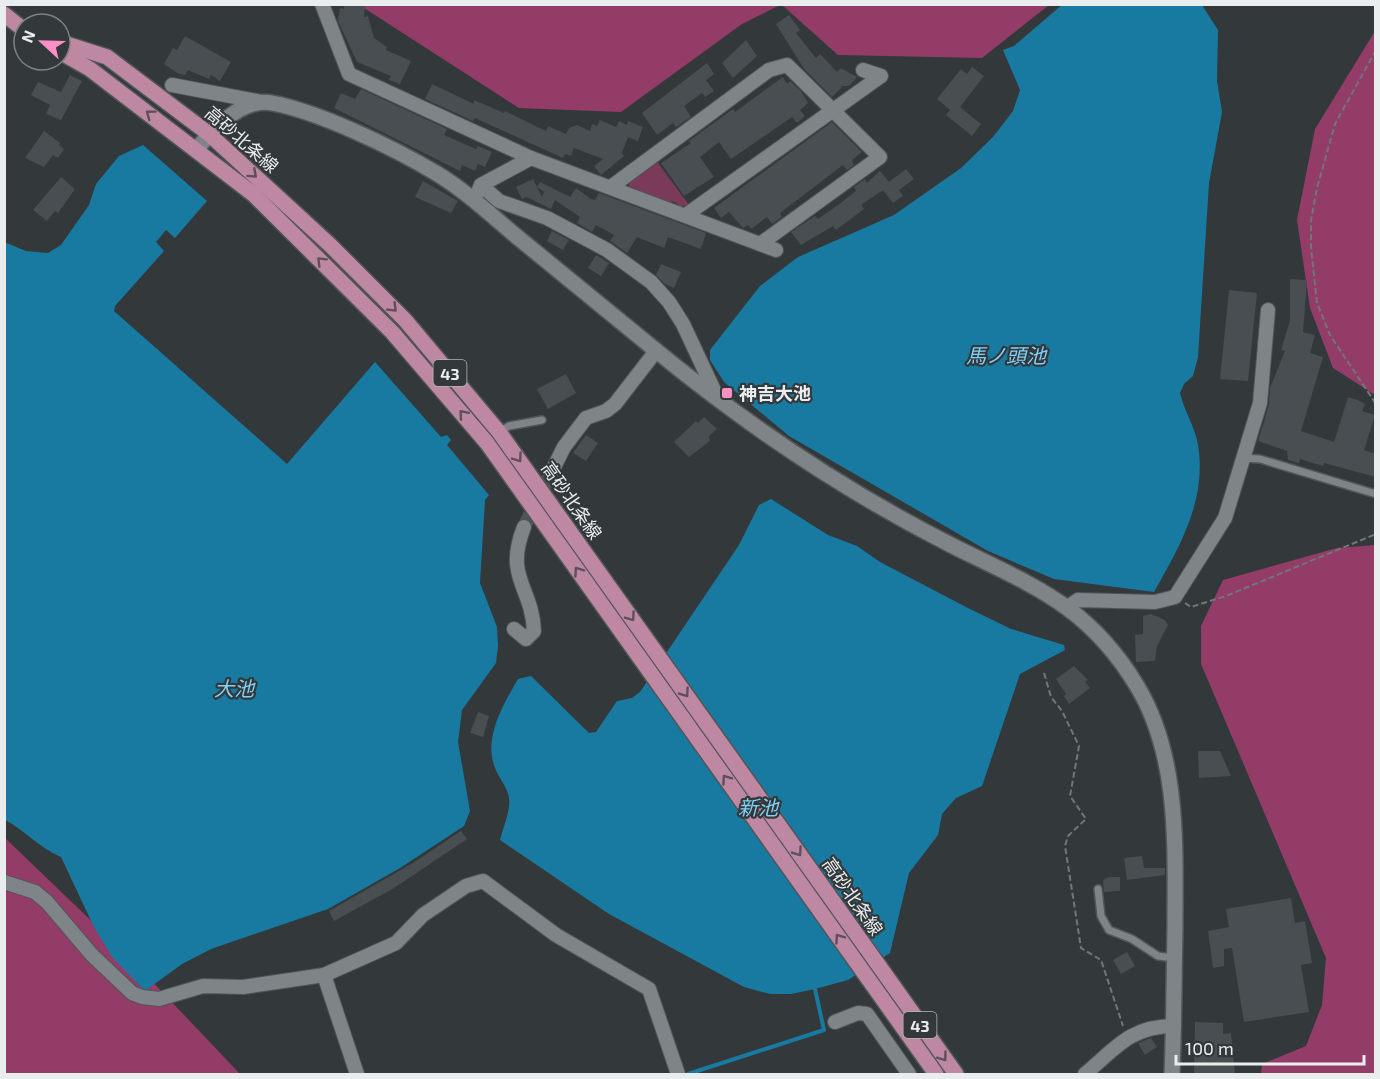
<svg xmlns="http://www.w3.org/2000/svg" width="1380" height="1079" font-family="'Exo 2','Noto Sans JP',sans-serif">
  <rect width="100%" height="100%" fill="#33383b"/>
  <path fill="#7c3a5b" d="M655,159l34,46 -12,2 1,-3 -6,-3 -2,3 -41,-15v-10z"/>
  <g fill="#933c68">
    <path d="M365,4l415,1 -38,19 -121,88 -102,-4 -155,-100z"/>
    <path d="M782,5h267l-67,53 -144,-3z"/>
    <path d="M1375,31v364l-42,-27 -23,-60 -13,-88 18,-91z"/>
    <path d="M1375,545v529h-114l1,-10 44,-18 16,-41 4,-47 -125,-294v-38l22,-46 114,-32z"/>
    <path d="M4,837l126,121 110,116h-235z"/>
  </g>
  <g fill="#197aa1">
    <path d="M1063,4l139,1 16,25 -1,51 5,31 -13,71 -11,174 -5,19 -9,8 -4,9c4,18 15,33 18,52 9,55 -18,101 -44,147l-100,-13 -66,-28 -199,-115 -65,-54 -14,-22v-10l50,-64 38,-29 96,-42 67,-47 32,-31 20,-26 7,-21 -17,-40 11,-4z"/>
    <path d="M143,145l64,56 -32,37 -9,-8 -10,12 8,9 -49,55 -1,5 173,153 88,-102 66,75 6,-2 4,5 -4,5 42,50 -4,5 -5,83 17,44 1,19 -2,17 -34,47 -4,32 12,69 -6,15 -64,42 -72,41 -117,40 -29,15 -37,27 -33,-34 -18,-30 -33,-70c-23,-10 -35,-26 -56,-37l-1,-578 22,9 22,2 13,-8 28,-40 7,-21 23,-28z"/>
    <path d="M771,499l57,36 29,11 23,16 86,45 45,22 53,16 1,5 -45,24 -38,112 -26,12 -14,16 -4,21 -29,38 -19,80 -42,27 -33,9 -24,5h-21l-26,-7 -135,-73 -109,-74c3,-12 11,-30 9,-42 -1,-10 -11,-21 -14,-30 -12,-30 8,-63 23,-89l13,-3 58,57 7,-1 21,-31 15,-3 8,-6 99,-147 20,-40z"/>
  </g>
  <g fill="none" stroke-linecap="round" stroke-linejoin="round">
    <path stroke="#197aa1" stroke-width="4" d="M688,1074l136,-44 -9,-41"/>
  </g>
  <g fill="#484e51">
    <path d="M344,4h21l-1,13 4,-1 6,22 13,9 -1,3 25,11 -11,23 -11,-4 2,-4 -34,-14 -19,-41 2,-13 4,1z"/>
    <path d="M789,15l11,15 -4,3 20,25 4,-4 17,18 4,-4 16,9 -8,9h-6l-11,11 -28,-28 -28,-45z"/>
    <path d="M185,36l46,26 -11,19 -9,-6 -2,4 -21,-9 -3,5 -6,-1 -15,-10 9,-16 4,2z"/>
    <path d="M746,40l11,16 -24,22 -11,-15z"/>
    <path d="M707,63l7,11 -8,6 8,11 -9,6 -3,-4 -18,13 7,11 -15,10 -3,-4 -16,12 -15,-22z"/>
    <path d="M972,67l12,9 -24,31 21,17 -9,12 -26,-21 4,-5 -13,-11 24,-30 6,5z"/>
    <path d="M70,75l12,6 -21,39 -15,-6 4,-9 -19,-10 7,-13 23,10z"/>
    <path d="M783,77l4,7 3,-3 11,10 7,12 -8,7 5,6 -8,7 -5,-6 -61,42 -12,-17 -19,15 14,20 -30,19 -23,-33 30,-20 -2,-2 44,-32 2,3z"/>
    <path d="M432,84l42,20v-4l30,13 1,-2 41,20 2,-5 18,8 3,-6 8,-3 13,6 2,-7 5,2 3,-6 16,7 3,-6 8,4 1,-4 15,6 -5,14 -10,-4 -6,16 2,3 -23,19 -7,-9 9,-7 -29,-11 -3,8 -6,-2 -2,4 -88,-40 -2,3 -48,-22z"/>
    <path d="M361,89l86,40 -3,6 32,14 2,-3 14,6 -7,15 -7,-3 -3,7 -13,-6 -2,6 -126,-63 7,-15 14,6z"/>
    <path d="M832,122l30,30 -10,8 2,5 -7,5 -4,-5 -63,48 2,4 -10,7 -5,-7 -16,12 -3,-4 -5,3 -14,-16 -8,6 -7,-10z"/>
    <path d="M44,131l16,12 -1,2 5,4 -6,9 -5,-3 -9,12 -19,-9z"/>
    <path d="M906,169l8,10 -15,11 4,6 -10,7 -10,-13 -22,15 3,4 -28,21 -3,-4 -32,19 -10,-13 24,-16 3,3 24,-17 14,-11 -2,-4 11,-8 2,4 13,-12 9,11z"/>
    <path d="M61,177l14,12 -17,24 -3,-2 -8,10 -14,-11z"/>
    <path d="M533,179l9,18 2,-5 -7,-5 3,-5 30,15 6,-9 15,11 4,1 4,-7 107,40 -5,16 -33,-12 -4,11 -27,-11 -10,16 -17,-12 4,-6 -18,-10 -4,7 -15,-9 3,-6 -25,-17 -4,9 -24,-12 -5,2 -6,-12z"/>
    <path d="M423,181l35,20 -7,12 -36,-16z"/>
    <path d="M552,231l17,9 -6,10 -16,-9z"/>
    <path d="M596,255l13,8 -8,13 -13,-8z"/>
    <path d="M661,264l20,8 -7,16 -9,-4 -9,-9z"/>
    <path d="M1290,279l17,1 -4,52 12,3 -5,18 13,4 -22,74 33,11 14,-45 10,3 7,4 -3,7 13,4 -11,35 12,4v23l-52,-14 -1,3 -23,-7 -1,4 -11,-3 -1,-9 -29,-10 11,-36 1,-17 15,-37 -4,-1 9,-29z"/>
    <path d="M1229,290l28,3 -9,88 -28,-2z"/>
    <path d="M566,374l10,19 -28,16 -11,-20z"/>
    <path d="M704,417l13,12 -8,7 1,5 -21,16 -15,-15 22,-21 2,2z"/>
    <path d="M586,435l12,8 -12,18 -13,-8z"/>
    <path d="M1151,614l14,6 3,5 -11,21 -2,15 -19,1 -1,-27 8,-1v-18z"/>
    <path d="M1074,666l14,14 -3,2 5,6 -21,16 -5,-8 2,-2 -10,-15z"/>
    <path d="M478,712l11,4 -6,21 -13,-4z"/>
    <path d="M1198,751h22l11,25 -32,2z"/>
    <path d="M461,831l6,8 -73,49 -60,33 -5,-10 84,-48z"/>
    <path d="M1142,856l2,12h21v7l-38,5 -3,-22z"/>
    <path d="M1109,877h11v14l-16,1 -1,-12z"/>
    <path d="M1291,898l4,25 10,-2 7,42 -11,2 8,47 -65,10 -12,-74 -8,1v17l-11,2 -5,-37 21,-4 -3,-18z"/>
    <path d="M1127,952l8,14 -14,8 -8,-14z"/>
    <path d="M1195,1022l28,1v11l8,-1 4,41h-41z"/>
    <path d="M1151,1038l6,9 -12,8 -7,-12z"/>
  </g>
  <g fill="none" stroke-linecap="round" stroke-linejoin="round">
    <path stroke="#4e5356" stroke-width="14" stroke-dasharray="14 7" stroke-linecap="butt" d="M524,527l28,-56"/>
    <g stroke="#515557" stroke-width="10">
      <g id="service">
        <path d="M499,432l10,-6 33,-6"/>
        <path d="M1243,458l17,1 116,35"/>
        <path d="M1098,889l3,27 8,14 23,9 26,17 16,2"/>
      </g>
    </g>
    <g stroke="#515557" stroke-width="16">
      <g id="minor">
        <path d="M322,4l27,70 182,84 229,86 120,-87 -93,-92 -18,5 -158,117"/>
        <path d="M172,85l85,16"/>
        <path d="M481,185l18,16 48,17 60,32 44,32 18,20 14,22 35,75"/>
        <path d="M478,192l3,-7 50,-27"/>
        <path d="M686,215l195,-139 -18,-6"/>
        <path d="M760,244l16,6"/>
        <path d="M552,471l12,-24 22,-29 20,-7 9,-7 41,-53"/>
        <path d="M1069,606l9,-6 77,2 20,-5 50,-79 35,-115 8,-93"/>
        <path d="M514,629l12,10 8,-8c-2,-45 -30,-53 -10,-104"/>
        <path d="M4,882l31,10 12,10 45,53 40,38 10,4 17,2 44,-13 40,1 81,-12 72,-32 27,-28 43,-29 17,-5 73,54 93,54 29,85"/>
        <path d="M324,975l33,99"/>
        <path d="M835,1022l23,-9 9,1 42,60"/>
        <path d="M1085,1074c30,-25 45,-48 89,-48"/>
      </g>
    </g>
    <g stroke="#515557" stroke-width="18">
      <path id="tertiary" d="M197,149c17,-21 46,-52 75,-46 48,9 122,45 164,70 30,18 57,44 85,67 44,36 88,72 132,108 91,75 190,142 296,196 81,41 138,59 188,142 43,71 38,162 38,241 -1,49 -1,98 -3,147"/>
    </g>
    <g stroke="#515557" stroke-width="18">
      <g id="primary">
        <path d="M4,14l20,16"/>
        <path d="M60,42l47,15 102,77 121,111 75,75 94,112 457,642"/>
        <path d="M60,52l30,17 163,125 139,138 95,111 449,631"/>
      </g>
    </g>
    <g stroke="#717678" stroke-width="2" stroke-dasharray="6 3" stroke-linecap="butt">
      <path d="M1376,50l-41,74 -18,64 -6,32v28l6,55 13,32 46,69"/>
      <path d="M1185,603l6,4 35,-11 150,-62"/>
      <path d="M1044,673l7,24 11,14 17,35 -9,50 16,23 -18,17 -3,10 16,102 20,12 22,66"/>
    </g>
    <use href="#service" stroke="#7e8487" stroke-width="7"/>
    <use href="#minor" stroke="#7e8487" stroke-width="14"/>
    <use href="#tertiary" stroke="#7e8487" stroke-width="15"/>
    <use href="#primary" stroke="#be88a3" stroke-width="15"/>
  </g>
  <defs><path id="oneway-chevron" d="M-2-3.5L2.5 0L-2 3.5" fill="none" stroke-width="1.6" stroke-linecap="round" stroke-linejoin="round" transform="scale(1.5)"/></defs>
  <g stroke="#5d505a">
    <use href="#oneway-chevron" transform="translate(150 114) rotate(-143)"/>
    <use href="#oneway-chevron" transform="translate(253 174) rotate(42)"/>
    <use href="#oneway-chevron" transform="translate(321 261) rotate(-135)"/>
    <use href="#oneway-chevron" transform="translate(393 308) rotate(45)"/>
    <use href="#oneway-chevron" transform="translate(463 414) rotate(-131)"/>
    <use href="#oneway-chevron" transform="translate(518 458) rotate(55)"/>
    <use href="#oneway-chevron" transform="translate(578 571) rotate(-125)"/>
    <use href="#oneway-chevron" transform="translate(631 617) rotate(55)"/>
    <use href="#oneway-chevron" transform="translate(685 693) rotate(55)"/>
    <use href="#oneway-chevron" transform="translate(726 779) rotate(-125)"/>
    <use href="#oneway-chevron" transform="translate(798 852) rotate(55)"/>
    <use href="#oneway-chevron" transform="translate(839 938) rotate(-125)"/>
    <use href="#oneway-chevron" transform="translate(943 1057) rotate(54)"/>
  </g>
  <rect fill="#fc8fc3" stroke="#33383b" stroke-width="2" x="721" y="387" width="12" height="12" rx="3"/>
  <g text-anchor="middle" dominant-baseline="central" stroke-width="4.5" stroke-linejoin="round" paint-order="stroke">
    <g fill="#33383b" stroke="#b2b7b8" stroke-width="1.5">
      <rect x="433.5" y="360" width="33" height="26" rx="4.5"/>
      <rect x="903.5" y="1012" width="33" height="26" rx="4.5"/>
    </g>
    <g font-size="16" font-weight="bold" fill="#e9edee">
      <text x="450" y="373">43</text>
      <text x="920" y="1025">43</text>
    </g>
    <g font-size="18" fill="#e9edee" stroke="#33383b">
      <text transform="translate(242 139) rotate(41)">高砂北条線</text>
      <text transform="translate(572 500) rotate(55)">高砂北条線</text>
      <text transform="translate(853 896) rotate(55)">高砂北条線</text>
    </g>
    <g font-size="18" font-weight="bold" fill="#e9edee" stroke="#33383b" text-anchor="start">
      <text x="739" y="393">神吉大池</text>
    </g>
    <g font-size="20" font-style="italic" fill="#81d0f7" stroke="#33383b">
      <text x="1006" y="355">馬ノ頭池</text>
      <text x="234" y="688">大池</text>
      <text x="758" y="807">新池</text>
    </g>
  </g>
  <rect width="1380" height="1079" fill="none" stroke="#e9edee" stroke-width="12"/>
  <g transform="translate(42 42) rotate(292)"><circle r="28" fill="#33383b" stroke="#7c8083" stroke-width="1.5"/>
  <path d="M0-4.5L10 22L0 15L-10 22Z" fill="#fc8fc3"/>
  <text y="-9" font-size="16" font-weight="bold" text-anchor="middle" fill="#e9edee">N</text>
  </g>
  <path d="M1176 1055v9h188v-9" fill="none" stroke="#e9edee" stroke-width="3"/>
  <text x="1185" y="1055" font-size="18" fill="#e9edee" stroke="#33383b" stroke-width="4.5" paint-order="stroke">100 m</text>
</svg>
